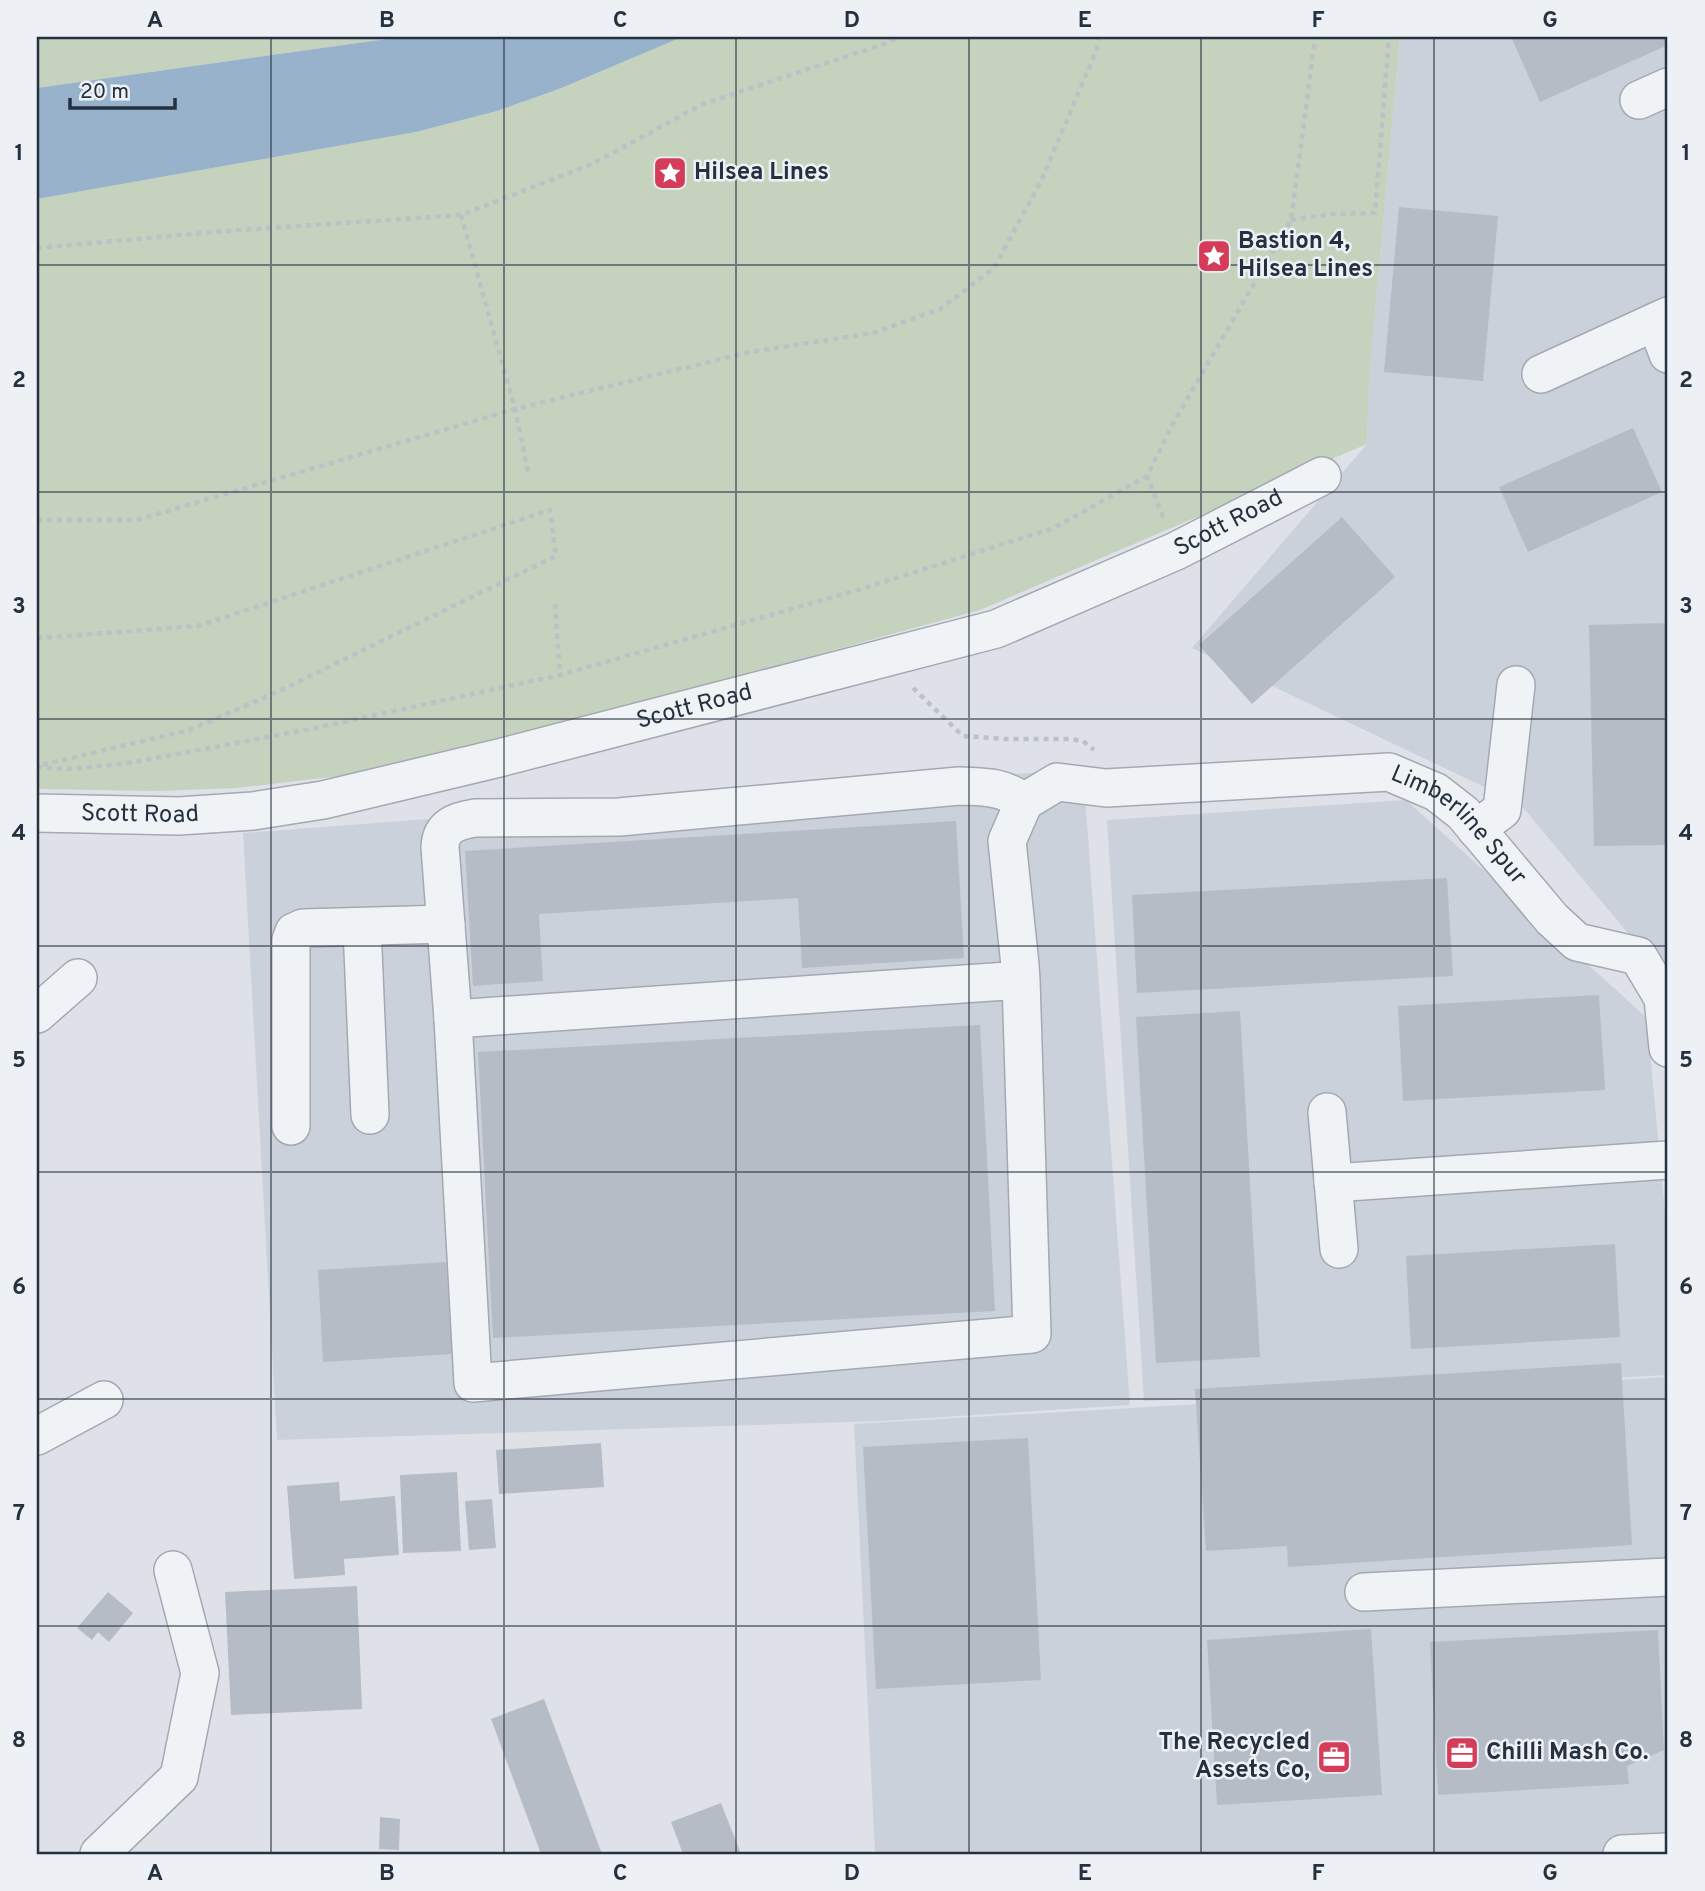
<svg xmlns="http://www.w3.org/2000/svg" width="1705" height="1891" font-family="Overpass,sans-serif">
  <rect width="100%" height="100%" fill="#dee2e8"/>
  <g fill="#cbd1da">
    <path d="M1400,37h268v944l-148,-177 -328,-156 175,-204 2,-63z"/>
    <path d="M1083,769l47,636 -248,16 -605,19 -34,-607z"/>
    <path d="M1406,800l241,218 21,229v128l-524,26 -37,-581z"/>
    <path d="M1668,1377v477h-793l-21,-430z"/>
  </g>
  <g fill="#c4d2be">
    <path d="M37,37h364l-364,51z"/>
    <path d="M682,37h718l-31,344 -2,63 -387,166 -359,98 -281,68 -104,12 -78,3 -121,-2v-590l379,-67 81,-21 62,-22z"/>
  </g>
  <path fill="#97b2ca" d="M401,37h281l-123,52 -62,22 -81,21 -379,67v-111z"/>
  <g fill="#b5bcc5">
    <path d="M1517,37h151v8l-128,57 -28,-63z"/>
    <path d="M1399,207l99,9 -15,165 -99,-9z"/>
    <path d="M1633,428l29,64 -134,60 -29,-65z"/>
    <path d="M1342,517l53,60 -143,127 -53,-59z"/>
    <path d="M1668,623v222l-74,1 -5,-221z"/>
    <path d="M956,821l8,137 -162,10 -4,-70 -259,16 4,67 -70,5 -8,-135z"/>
    <path d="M1447,878l6,98 -316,17 -5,-98z"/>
    <path d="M1599,995l6,95 -202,11 -5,-95z"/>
    <path d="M1240,1011l20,346 -104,6 -20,-346z"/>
    <path d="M980,1025l15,286 -502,27 -15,-286z"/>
    <path d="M1615,1244l5,93 -209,12 -5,-93z"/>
    <path d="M446,1262l6,92 -129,8 -5,-92z"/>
    <path d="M1621,1363l11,182 -344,22 -1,-21 -81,5 -11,-162z"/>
    <path d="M1028,1438l13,242 -165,9 -13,-242z"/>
    <path d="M601,1443l3,44 -105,7 -3,-44z"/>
    <path d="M457,1472l4,79 -58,2 -3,-78z"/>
    <path d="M339,1482l1,19 55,-5 4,59 -55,4 1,16 -51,4 -7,-93z"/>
    <path d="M492,1499l4,49 -27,2 -4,-49z"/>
    <path d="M357,1586l5,123 -131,6 -6,-123z"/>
    <path d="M108,1592l25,21 -24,29 -11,-10 -6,8 -15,-12z"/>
    <path d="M1371,1629l11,166 -165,10 -10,-165z"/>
    <path d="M1658,1630l6,120 -37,16 2,18 -191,11 -8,-153z"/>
    <path d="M544,1699l58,155h-61l-50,-135z"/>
    <path d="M721,1803l20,51h-58l-12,-32z"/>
    <path d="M380,1817l20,2 -1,31 -20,-1z"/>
  </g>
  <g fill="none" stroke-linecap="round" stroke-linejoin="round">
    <g stroke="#a3a9b2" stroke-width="40">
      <g id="minor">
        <path d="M1639,100l29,-13"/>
        <path d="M1656,322l12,32"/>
        <path d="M1541,374l127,-58"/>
        <path id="s1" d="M37,813l142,3 74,-5 70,-11 176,-42 497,-129 180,-78 146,-75"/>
        <path d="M1476,829l26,-19 14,-125"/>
        <path d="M362,927l8,188"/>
        <path id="s2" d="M1021,980l-568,39 20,364 559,-49 -11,-354 -1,-15 -13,-124 17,-39 33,-20 49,6 283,-16 47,20 27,21 89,106 25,23 61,14 25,42 5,50"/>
        <path d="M37,1014l41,-36"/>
        <path d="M453,1019l-13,-172c1,-21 16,-26 35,-29l144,-1 340,-31c27,1 43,0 65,16"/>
        <path d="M1327,1112l12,137"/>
        <path d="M291,1126v-186l3,-8 9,-4 143,-4"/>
        <path d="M1333,1183l335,-23"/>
        <path d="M37,1436l67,-36"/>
        <path d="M1364,1592l304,-15"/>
        <path d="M99,1854l80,-77 21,-104 -27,-103"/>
        <path d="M1622,1854l46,-2"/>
      </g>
    </g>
    <g stroke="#bbc1c6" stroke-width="4.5" stroke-dasharray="5 5" stroke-linecap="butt">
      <path d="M461,215l54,194 14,67"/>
      <path d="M1291,220l41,-6 43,-1 14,-176"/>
      <path d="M37,248l190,-17 234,-16 131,-51 111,-60 181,-60 15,-7"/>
      <path d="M1163,517l-16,-41 28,-56 116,-200 24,-181"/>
      <path d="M37,520h100l378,-111 235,-57 123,-19 67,-24 54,-41 48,-89 55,-130 2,-12"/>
      <path d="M555,604l5,71"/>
      <path d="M37,638l161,-12 352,-116 6,46 -283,138 -84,36 -151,36"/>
      <path d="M913,688l50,48 42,3h66l12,2 11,9"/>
      <path d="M37,767l32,2 60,-6 182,-34 249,-54 298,-85 196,-62 93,-52"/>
    </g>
    <use href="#minor" stroke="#f0f3f6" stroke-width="37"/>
  </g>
  <path fill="none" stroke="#26313f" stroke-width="2" stroke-opacity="0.55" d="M271,37v1817M504,37v1817M736,37v1817M969,37v1817M1201,37v1817M1434,37v1817M37,265h1631M37,492h1631M37,719h1631M37,946h1631M37,1172h1631M37,1399h1631M37,1626h1631"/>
  <defs>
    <g id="sight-square" transform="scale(1.75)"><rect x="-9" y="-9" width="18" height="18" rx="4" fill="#d43c5a" stroke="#edf1f6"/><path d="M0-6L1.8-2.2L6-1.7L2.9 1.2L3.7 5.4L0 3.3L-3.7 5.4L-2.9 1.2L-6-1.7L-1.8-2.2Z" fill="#fff"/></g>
    <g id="office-square" transform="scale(1.75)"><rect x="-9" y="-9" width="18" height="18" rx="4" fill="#d43c5a" stroke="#edf1f6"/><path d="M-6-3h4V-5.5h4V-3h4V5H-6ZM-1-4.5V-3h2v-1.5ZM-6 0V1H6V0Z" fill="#fff"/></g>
  </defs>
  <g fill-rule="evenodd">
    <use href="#sight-square" x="670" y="173"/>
    <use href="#sight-square" x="1214" y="256"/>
    <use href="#office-square" x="1462" y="1753"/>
    <use href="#office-square" x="1334" y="1757"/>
  </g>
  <g text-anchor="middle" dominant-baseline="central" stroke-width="5" stroke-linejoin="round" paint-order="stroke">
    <g font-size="24" font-weight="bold" fill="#26313f" stroke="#edf1f6" text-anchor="start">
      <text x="694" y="173">Hilsea Lines</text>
      <text x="1238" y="242">Bastion 4,<tspan x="1238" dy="28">Hilsea Lines</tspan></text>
      <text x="1310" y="1743" text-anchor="end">The Recycled<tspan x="1310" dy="28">Assets Co,</tspan></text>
      <text x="1486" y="1753">Chilli Mash Co.</text>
    </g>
    <g font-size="24" fill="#26313f" stroke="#edf1f6">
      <text stroke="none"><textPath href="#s1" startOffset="1237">Scott Road</textPath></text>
      <text stroke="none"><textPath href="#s1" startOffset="670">Scott Road</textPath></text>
      <text stroke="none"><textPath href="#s1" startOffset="103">Scott Road</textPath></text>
      <text stroke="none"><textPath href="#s2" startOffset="2492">Limberline Spur</textPath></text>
    </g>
  </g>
  <rect width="1705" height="1891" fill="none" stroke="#edf1f6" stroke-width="77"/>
  <path d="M70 98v10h105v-10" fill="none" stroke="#26313f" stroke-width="3.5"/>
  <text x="80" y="98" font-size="21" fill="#26313f" stroke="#edf1f6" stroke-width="5" paint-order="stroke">20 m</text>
  <rect x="38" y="38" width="1628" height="1815" fill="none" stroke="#26313f" stroke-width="2.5"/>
  <g font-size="23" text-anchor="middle" font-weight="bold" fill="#26313f">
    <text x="155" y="27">A</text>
    <text x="387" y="27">B</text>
    <text x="620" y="27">C</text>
    <text x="852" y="27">D</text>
    <text x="1085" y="27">E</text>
    <text x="1318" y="27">F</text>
    <text x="1550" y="27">G</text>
    <text x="19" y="160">1</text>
    <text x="1686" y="160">1</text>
    <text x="19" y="387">2</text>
    <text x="1686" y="387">2</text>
    <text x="19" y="613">3</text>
    <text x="1686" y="613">3</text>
    <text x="19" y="840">4</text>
    <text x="1686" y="840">4</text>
    <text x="19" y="1067">5</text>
    <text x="1686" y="1067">5</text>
    <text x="19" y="1294">6</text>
    <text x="1686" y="1294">6</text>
    <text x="19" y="1520">7</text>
    <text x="1686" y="1520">7</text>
    <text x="19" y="1747">8</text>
    <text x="1686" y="1747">8</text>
    <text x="155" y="1880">A</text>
    <text x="387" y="1880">B</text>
    <text x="620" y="1880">C</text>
    <text x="852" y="1880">D</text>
    <text x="1085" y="1880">E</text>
    <text x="1318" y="1880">F</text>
    <text x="1550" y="1880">G</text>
  </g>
</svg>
